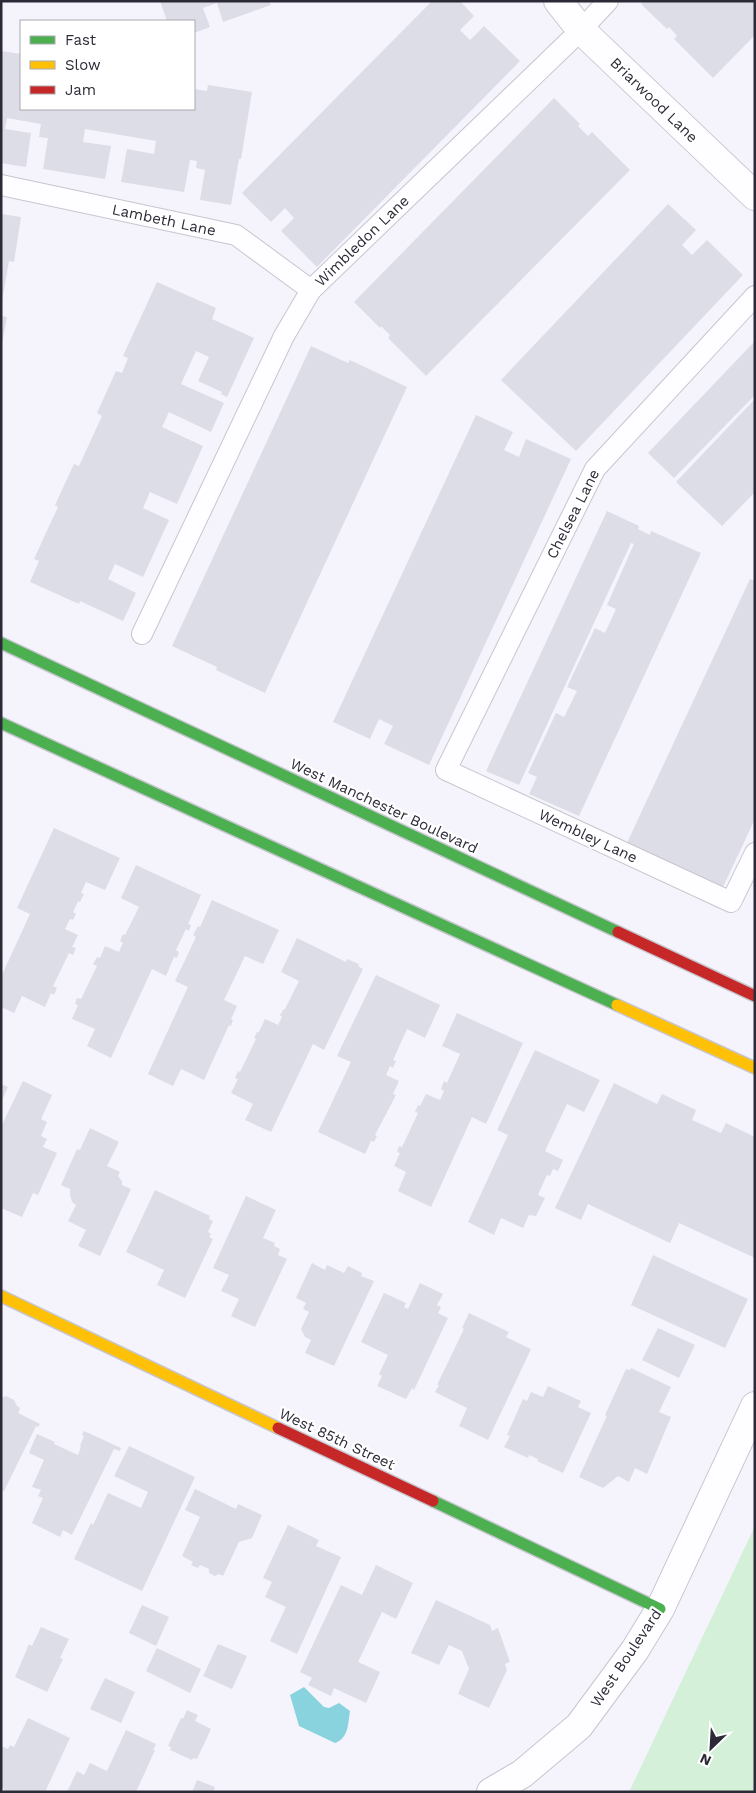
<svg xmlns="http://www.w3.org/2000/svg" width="756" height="1793" font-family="'Work Sans',sans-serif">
  <rect width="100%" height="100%" fill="#f5f4fc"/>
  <path fill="#d4f0d9" d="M755,1526v266h-126z"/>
  <path fill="#89d3de" d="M304,1687l20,20 5,1 10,-5 11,8c-2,12 -1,27 -15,32l-36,-17 -9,-31z"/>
  <g fill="#dddde7">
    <path d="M160,1h109l2,4 -48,17 -6,-19 -14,5 7,19 -16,6v-12h-27z"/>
    <path d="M432,1h28l14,15 -14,14 10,10 14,-14 36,35 -203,206 -36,-36 13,-13 -9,-10 -14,14 -29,-29z"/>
    <path d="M643,1h112v34l-42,43 -39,-39 3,-3 -8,-9 -2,2 -26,-25z"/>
    <path d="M1,51l20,3v55h173v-20l13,2 1,-6 44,7 -11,67h-2l-8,46 -31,-5 5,-30 -9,-2 1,-7 -7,-1 -6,32 -63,-10 6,-33 27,5 2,-13 -71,-12 -2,13 28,4 -6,33 -62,-10 5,-31 -9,-1 2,-13 -34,-6 -2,11 26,4 -5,34 -25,-4z"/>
    <path d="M554,98l26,26 -2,2 10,10 4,-4 38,38 -204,206 -38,-38 2,-3 -9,-9 -1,2 -26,-26z"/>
    <path d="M668,204l28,26 -14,15 10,10 15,-15 36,35 -167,176 -75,-71z"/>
    <path d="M1,214l20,3 -7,45 -5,-1 -7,40z"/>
    <path d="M157,282l59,26 -4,11 42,19 -27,59 -6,-3 1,-2 -24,-11 11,-24 -13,-6 -15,33 43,19 -13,29 -42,-20 -7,15 41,19 -26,58 -27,-12 -7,16 26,12 -26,57 -28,-13 -7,15 28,14 -13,28 -43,-20 -1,3 -49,-22 9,-21 -5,-2 24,-52 -3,-2 19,-41 5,2 23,-50 -5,-3 19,-42 6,2 6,-15 -5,-2z"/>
    <path d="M1,316l6,1 -5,27h-1z"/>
    <path d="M755,341v54l-81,83 -26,-25z"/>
    <path d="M311,346l37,17 2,-3 57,27 -142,306 -49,-23 1,-3 -45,-21z"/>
    <path d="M755,399v93l-33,34 -46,-44z"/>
    <path d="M476,415l37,17 -9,18 15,7 7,-18 45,20 -142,306 -45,-21 9,-18 -14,-7 -9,20 -37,-17z"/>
    <path d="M607,511l32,15 -1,3 12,6 1,-4 50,22 -122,263 -50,-22 8,-17 -9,-4 28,-60 8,4 13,-26 -10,-4 28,-59 10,5 11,-24 -9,-4 27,-61 -3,-1 -112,242 -33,-14z"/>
    <path d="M750,579l5,2v238l-32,68 -96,-44z"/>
    <path d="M54,828l66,30 -15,32 -19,-8 -5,11 3,1 -4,8 -2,-1 -5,11 3,2 -3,6 -3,-1 -5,10 13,6 -6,12 4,1 -3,7 -4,-2 -16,33 4,2 -3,7 -3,-2 -6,14 -23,-11 -8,17 -13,-6v-30l29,-63 -13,-6z"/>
    <path d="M136,865l65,30 -13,29 3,1 -2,6 -3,-2 -10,21 3,2 -2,6 -3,-1 -8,19 -14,-7 -41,89 -24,-12 8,-17 -23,-10 6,-14 -3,-1 2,-6 4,1 16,-33 -4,-2 4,-7 3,1 5,-12 14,6 4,-9 -3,-2 3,-7 2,1 14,-28 -18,-9z"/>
    <path d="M212,900l67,30 -16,34 -18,-8 -21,44 13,6 -6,13 2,1 -2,6 -2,-1 -25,55 -23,-11 -8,17 -25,-12 40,-87 -13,-6 21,-44 -3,-2 5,-9 2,1z"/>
    <path d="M297,938l49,24 1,-3 12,5 -1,2 5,3 -39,81 -11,-6 -42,88 -26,-12 8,-16 -22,-11 7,-14 -3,-1 3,-7 2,1 16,-33 -2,-1 3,-6h2l6,-13 13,6 4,-8 -2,-2 4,-6h1l14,-28 -18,-9z"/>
    <path d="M376,975l64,30 -15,33 -18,-9 -14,31 3,1 -3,7 -3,-2 -4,9 13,6 -6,13 3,1 -21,40 2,1 -3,6 -3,-1 -6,13 -47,-22 33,-70 -14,-6z"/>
    <path d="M457,1013l66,30 -37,81 -14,-7 -41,90 -33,-16 8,-19 -12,-6 6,-13 -3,-1 2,-6 3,1 16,-34 -3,-1 3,-7 2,1 6,-12 14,6 4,-9 -3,-2 3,-8 3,2 13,-29 -18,-8z"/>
    <path d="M535,1050l65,30 -16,32 -17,-8 -22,47 18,9 -5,11 -5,-2 -3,7 -3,-1 -9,20 7,3 -9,18 -7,-1 -6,13 -22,-10 -7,17 -26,-13 40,-87 -11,-5z"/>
    <path d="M23,1081l29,14 -11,24 6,3 -6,14 6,3 -4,8 14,6 -19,42 -5,-2 -11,24 -21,-9v-81z"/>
    <path d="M614,1083l43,21 5,-10 34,16 -4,10 29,13 5,-10 29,14v121l-76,-35 -9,20 -82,-39 -7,16 -26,-12z"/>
    <path d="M1,1084l7,3 -7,15z"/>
    <path d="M90,1128l29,14 -12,24 13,6 -2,4 4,5v4l9,4 -31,67 -22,-10 8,-16 -18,-9 8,-16 -4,-3 -2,-7v-6l-9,-4 16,-36 3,1z"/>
    <path d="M155,1190l55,26 -1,3 4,2 -5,11 3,2 -2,3 4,2 -28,59 -28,-13 7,-15 -38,-18z"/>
    <path d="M246,1196l30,14 -13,28 12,5 -1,3 6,3 -2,6 9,4 -32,68 -24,-11 8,-17 -18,-8 8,-16 -16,-7z"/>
    <path d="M653,1255l95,44 -23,49 -94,-43z"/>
    <path d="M312,1263l13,7 2,-5 17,8 4,-7 14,7 -1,3 13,5 -40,85 -29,-13 6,-13 -6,-3 -4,-8 8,-17 -6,-3 3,-6 -10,-5z"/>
    <path d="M420,1283l23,11 -6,11 4,2 -3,6 10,5 -34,72 -2,-2 -6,11 -29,-13 5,-10 -3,-2 9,-19 -27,-13 23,-49 22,10 -2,4 4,2z"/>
    <path d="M469,1313l40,19 -3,5 25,12 -43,91 -29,-14 8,-18 -32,-16 4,-7h-2l27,-56 -2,-1z"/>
    <path d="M658,1328l37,17 -16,33 -37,-18z"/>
    <path d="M631,1368l40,19 -12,25 12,5 -24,57 -12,-6 -6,14 -11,-6 -15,12 -24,-11 28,-61 -2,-1 21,-46 4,1z"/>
    <path d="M548,1386l33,15 -3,6 13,6 -28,60 -26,-12 1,-2 -9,-4 -1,3 -24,-11 6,-11 -3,-1 16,-36 4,2 4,-9 12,5z"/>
    <path d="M6,1396l8,4 3,6 3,2 -2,5 22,11 -2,3 -2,-1 -32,65 -3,-1v-92z"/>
    <path d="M84,1431l37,17 -1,3 -6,-2 -42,86 -9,-5 -3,7 -28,-14 11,-25 -5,-2 3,-6 -9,-3 12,-27 -15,-7 8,-19 18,8 -1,2 24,11 3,-8 -1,-1 4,-10 -2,-1z"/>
    <path d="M129,1446l66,31 -53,114 -68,-32 17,-36 2,2 15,-32 33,15 7,-16 -34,-16z"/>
    <path d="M195,1489l41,20 2,-5 24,11 -10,23 -13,4 -16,34 -4,-2 -4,2 -6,-3v-4l-9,-4 -2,3 -7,-3 2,-3 -11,-6 18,-39 -15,-7z"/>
    <path d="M288,1525l31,15 -3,6 25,11 -44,97 -27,-13 16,-34 -21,-10 7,-15 -9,-4z"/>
    <path d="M376,1565l37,18 -17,36 -14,-7 -24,50 22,10 -14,31 -32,-15 -3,8 -23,-11 4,-7 -12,-6 41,-87 21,10z"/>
    <path d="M436,1600l54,25 2,6 6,-3 12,34 -5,2 2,6 -18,38 -31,-14 11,-25 -7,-18 -13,-6 -10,20 -28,-12z"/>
    <path d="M142,1605l27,12 -13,29 -27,-13z"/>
    <path d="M41,1627l28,12 -9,19 3,1 -16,33 -32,-15 14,-33 3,2z"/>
    <path d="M218,1644l29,12 -15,33 -29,-13z"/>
    <path d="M157,1648l44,21 -11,24 -44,-22z"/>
    <path d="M105,1678l30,14 -14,31 -31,-14z"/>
    <path d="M187,1710l11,5 -3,6 16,8 -14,30 -4,-1 -1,2 -22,-10 1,-3 -3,-1 13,-28 2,1z"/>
    <path d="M28,1718l42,20 -25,54h-41v-3l-3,-1v-42l7,3 2,-4 4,2z"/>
    <path d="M126,1730l30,14 -3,6h2l-19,42h-69l10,-21 7,4 6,-12 17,8z"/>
    <path d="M197,1780l18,7 -2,5h-21z"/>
  </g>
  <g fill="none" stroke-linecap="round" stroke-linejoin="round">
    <g stroke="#c7c6d0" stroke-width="22">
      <g id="lane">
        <path d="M1,185l235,50 75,55"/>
        <path d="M755,296l-160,173 -149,301 285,132 24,-49"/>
        <path d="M142,634l142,-298 27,-46 270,-260 27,-29"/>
      </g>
    </g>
    <g stroke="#c7c6d0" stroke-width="30">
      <g id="street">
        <path d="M558,1l23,29 174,166"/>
        <path d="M491,1792l31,-18 57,-48 56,-76 25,-41 95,-203"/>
      </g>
    </g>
    <g stroke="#c7c6d0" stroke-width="14">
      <g id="fast">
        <path d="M1,643l617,289"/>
        <path d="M1,723l616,282"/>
        <path d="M433,1501l227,108"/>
      </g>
    </g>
    <g stroke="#c7c6d0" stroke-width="14">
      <g id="slow">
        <path d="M617,1005l138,63"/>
        <path d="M1,1296l277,132"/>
      </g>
    </g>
    <g stroke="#c7c6d0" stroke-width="14">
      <g id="jam">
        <path d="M618,932l137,64"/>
        <path d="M278,1428l155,73"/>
      </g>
    </g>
    <use href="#lane" stroke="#fefdff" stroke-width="20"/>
    <use href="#street" stroke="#fefdff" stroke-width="28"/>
    <use href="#fast" stroke="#4caf50" stroke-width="11"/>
    <use href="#slow" stroke="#ffc107" stroke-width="11"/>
    <use href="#jam" stroke="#c62828" stroke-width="11"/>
  </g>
  <g text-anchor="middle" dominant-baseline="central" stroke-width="4.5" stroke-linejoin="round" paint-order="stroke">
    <g font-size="15" fill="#2c2a37" stroke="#fff">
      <text transform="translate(654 100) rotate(44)">Briarwood Lane</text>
      <text transform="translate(164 220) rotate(12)">Lambeth Lane</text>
      <text transform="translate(362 241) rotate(-44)">Wimbledon Lane</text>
      <text transform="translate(573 514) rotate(-63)">Chelsea Lane</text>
      <text transform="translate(384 806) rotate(25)">West Manchester Boulevard</text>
      <text transform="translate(588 836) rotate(25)">Wembley Lane</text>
      <text transform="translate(337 1439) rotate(25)">West 85th Street</text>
      <text transform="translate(626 1658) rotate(-56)">West Boulevard</text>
    </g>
  </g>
  <rect width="756" height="1793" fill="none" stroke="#2c2a37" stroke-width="5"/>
  <rect x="20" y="20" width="175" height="90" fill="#ffffff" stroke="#abaaaf"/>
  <rect x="30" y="36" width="25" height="8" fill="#4caf50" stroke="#abaaaf"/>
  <text x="65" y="45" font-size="15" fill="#2c2a37">Fast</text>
  <rect x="30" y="61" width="25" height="8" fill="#ffc107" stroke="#abaaaf"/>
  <text x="65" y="70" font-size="15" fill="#2c2a37">Slow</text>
  <rect x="30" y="86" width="25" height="8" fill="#c62828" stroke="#abaaaf"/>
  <text x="65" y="95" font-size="15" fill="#2c2a37">Jam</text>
  <g transform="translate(711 1748) rotate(205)" stroke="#ffffff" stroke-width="4" paint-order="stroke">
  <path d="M0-4L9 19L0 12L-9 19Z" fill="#2c2a37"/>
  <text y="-8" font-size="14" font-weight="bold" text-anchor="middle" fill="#2c2a37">N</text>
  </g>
</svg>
